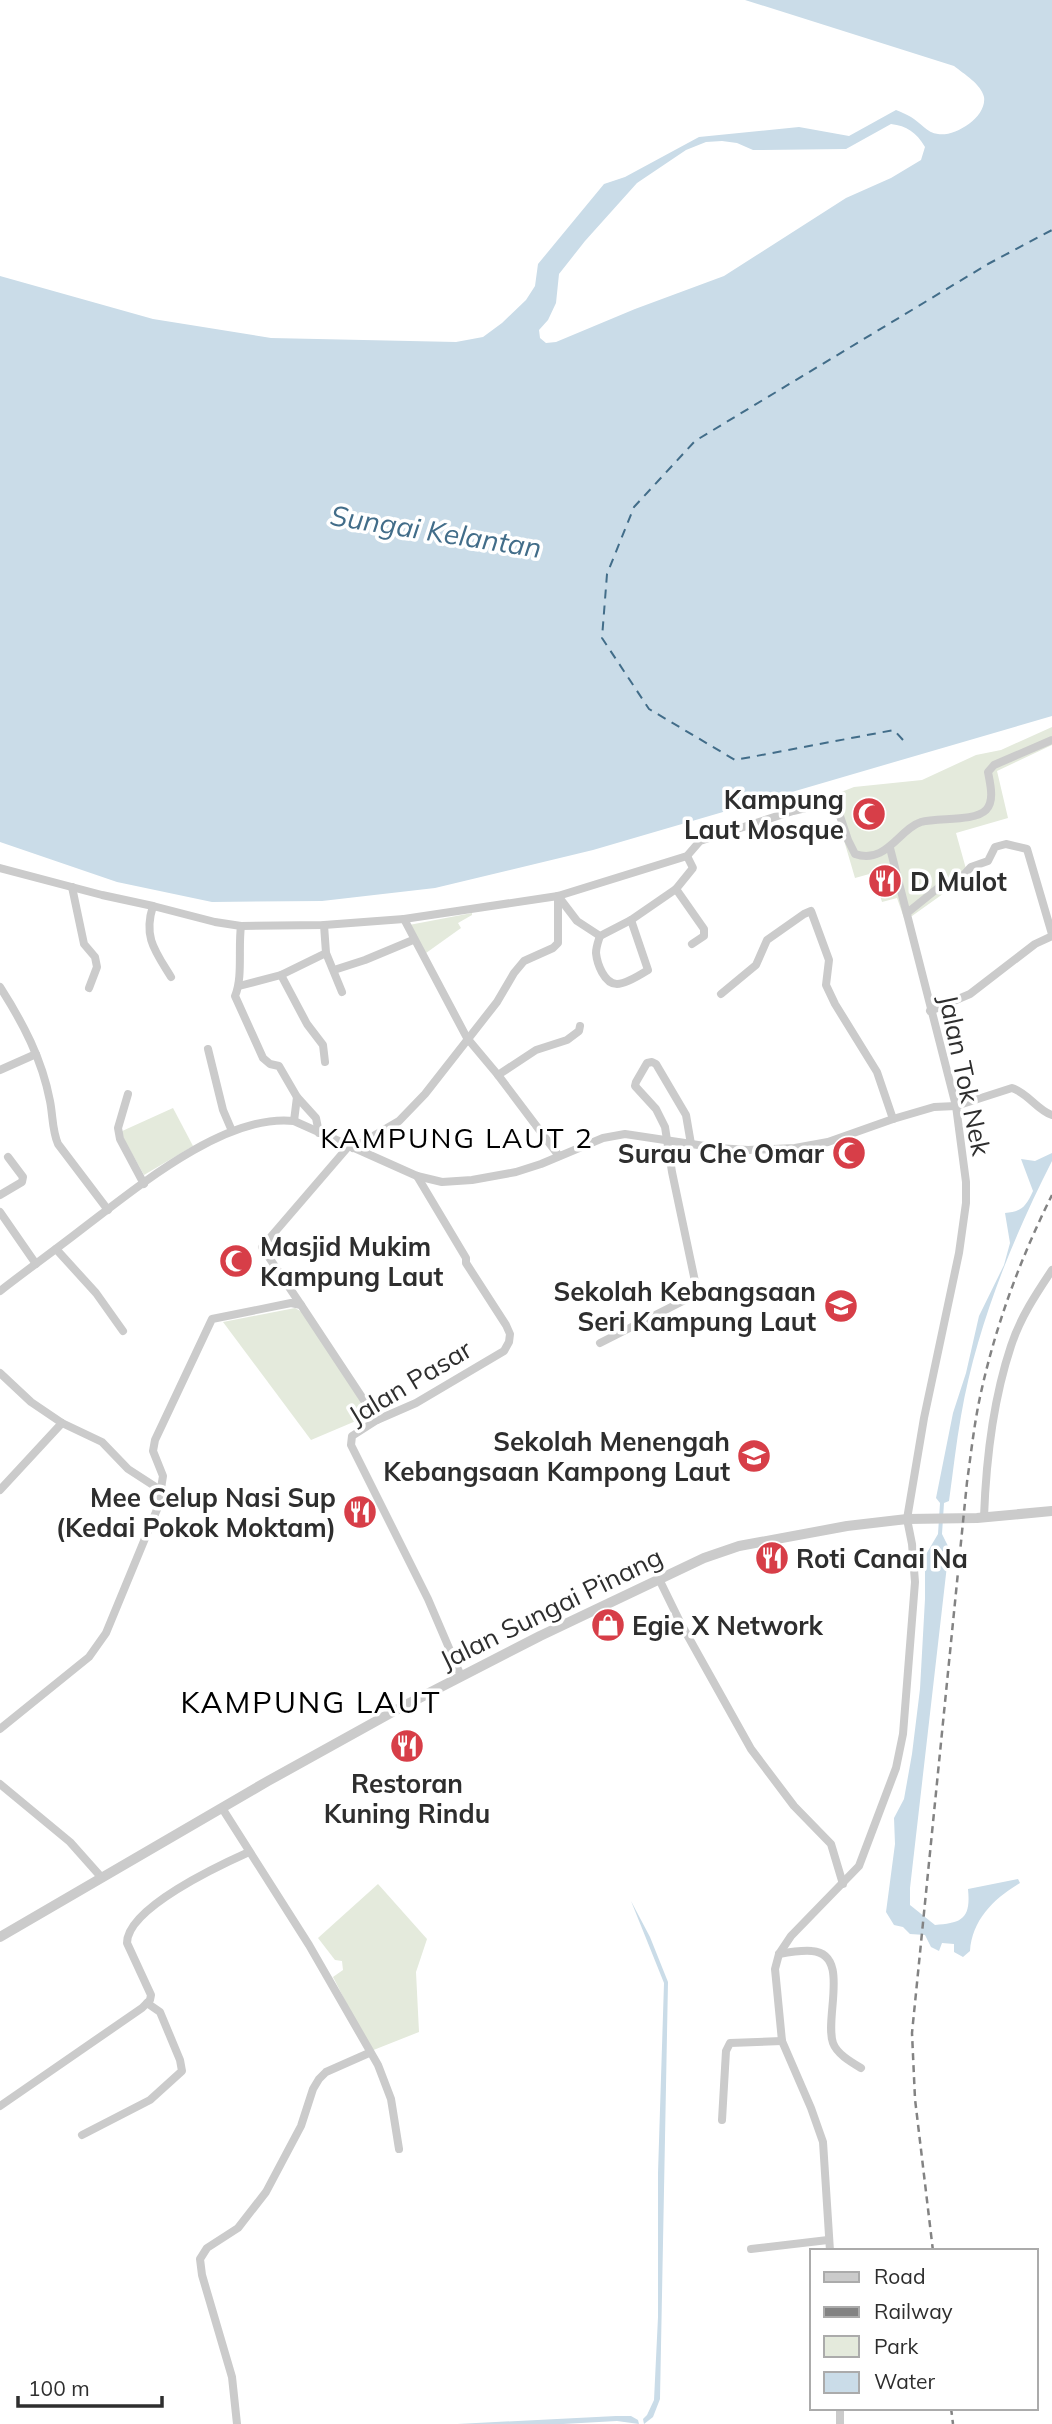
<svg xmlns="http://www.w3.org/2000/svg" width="1052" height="2424" font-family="Mulish,sans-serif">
  <rect width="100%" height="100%" fill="#fff"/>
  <g fill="#e4eadc">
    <path d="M1052,727v18l-55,26 11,47 -52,15 12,43 -56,40 -8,2 -7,-20 -15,4 -9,-29 -18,5 -24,-82 23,-9 68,-7 54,-25 25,-5z"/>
    <path d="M472,913v2l-14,8 3,5 -35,25 -17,-28z"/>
    <path d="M173,1108l20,38 -49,29 -24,-43z"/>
    <path d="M295,1308l7,4 68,103 -59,25 -88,-118z"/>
    <path d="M378,1884l49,55 -11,33 3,60 -48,19 -38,-74 10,-7 -1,-9 -7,-1 -17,-22z"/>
  </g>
  <g fill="#cadce8" fill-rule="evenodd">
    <path d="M745,0h307v716l-459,134 -158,38 -113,13 -110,1 -95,-20 -117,-40v-566l153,43 118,19 185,4 27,-5 19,-14 24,-23 9,-14 3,-22 66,-80 21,-7 74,-40 100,-10 50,9 47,-26c5,2 10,4 15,7 9,5 16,16 27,17 17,3 49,-17 46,-37 -3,-13 -20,-23 -30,-31zM891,124c16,2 25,8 34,23l-4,13 -30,18 -45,20 -122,78 -89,33 -79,33 -10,1 -6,-5 -1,-8 9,-10 8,-17 3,-29 26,-33 52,-58 49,-33 20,-8 16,-1 15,2 16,7 93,-1z"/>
    <path d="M1052,1153v8c-40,79 -76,167 -91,255 -5,28 -8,56 -12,85l-5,2 -2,31 7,14 -39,340v17l25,20c27,-2 36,-6 33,-36l50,-10 2,4c-26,15 -48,37 -50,68l-7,6 -9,-5v-8l-12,-1 -3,8 -8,-4 -6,-12 -15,-1 -7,-7 -9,-2 -8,-13 9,-68 -1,-26 10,-19 8,-45 8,-65 5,-90v-43l13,-22 2,-31 -4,-5 17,-85 13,-40 13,-57 25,-51 6,-22 -5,-30c17,-1 21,-7 28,-22l-12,-32 14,2z"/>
    <path d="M631,1901l19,36 18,45 -8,417 -7,18 -9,7 -1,-5 4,-4 7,-15 4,-83v-144l6,-190z"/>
    <path d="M616,2416h15l7,4 1,4 -22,-3 -54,3h-106z"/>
  </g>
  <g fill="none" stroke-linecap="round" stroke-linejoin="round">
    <path stroke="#426d89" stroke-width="2" stroke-dasharray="9 7" stroke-linecap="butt" d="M903,740l-9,-10 -159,30 -86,-51 -47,-71 5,-64 27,-67 61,-66 293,-177 64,-34"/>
    <g stroke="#cbcbcb" stroke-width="8">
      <path d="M0,868l102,27 51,11 62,16 26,4 83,-1 80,-6 63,119 31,37 61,81"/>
      <path d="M72,887l12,57 11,13 2,10 -8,21"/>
      <path d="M676,889l28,40v7l-12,8"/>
      <path d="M558,896l19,25 23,15 31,-16 45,-31 17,-21 -6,-12"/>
      <path d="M153,906c-10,31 2,45 18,71"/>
      <path d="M907,913l31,-25 21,-8 12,-13 17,-6 7,-14 11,-3 21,5 25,85"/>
      <path d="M404,919l154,-23 129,-40 13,-15 93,-30 42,-10 13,39 7,14c31,11 44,-25 66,-32 17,-5 53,0 65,-12 9,-9 4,-27 2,-38l6,-7 58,-25"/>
      <path d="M241,926c-3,22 2,52 -6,70l28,62 7,6 9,2 18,31 -3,24"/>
      <path d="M600,936c-2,6 -4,11 -4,17 1,10 8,31 21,31 9,0 23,-9 31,-14l-17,-50"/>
      <path d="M326,953l16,39"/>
      <path d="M334,970l31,-10 48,-20"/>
      <path d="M281,975l26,49 16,21 2,17"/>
      <path d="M239,986l42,-11 45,-22 -2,-28"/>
      <path d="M0,987c23,36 42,72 50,114 3,15 2,29 8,43l50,66"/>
      <path d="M721,994l35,-29 11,-25 37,-26 7,-3 18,49 -3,25 9,19 42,68 16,47"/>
      <path d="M930,1011l40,-17 65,-50 17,-8"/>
      <path d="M208,1049l15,61 9,21"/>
      <path d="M0,1070l36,-16"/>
      <path d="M498,1075l38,-25 31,-10 12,-9 1,-5"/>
      <path d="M128,1094l-10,34 2,11 24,45"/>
      <path d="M297,1097l19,21 3,15"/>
      <path d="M353,1148l46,-27 26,-27 72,-92 17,-29 10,-12 29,-13 5,-5v-47"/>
      <path d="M417,1176l49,82v5l40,62 4,9 -1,8 -5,9 -88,52 -39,17 -25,16 -1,9 77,154 33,77"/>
      <path d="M0,1195l22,-13 1,-5 -15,-20"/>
      <path d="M0,1212l36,52"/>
      <path d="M56,1249l40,44 27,38"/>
      <path d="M0,1291c27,-21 55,-41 82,-62 53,-40 143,-116 212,-108l123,55 25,6 30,-2 44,-8 25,-8 62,-26 22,-4 93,14 30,2 47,-2 33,-6 65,-23 41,-12 22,-1 56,-18c16,5 25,22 40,27"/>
      <path d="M301,1305l-39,-58 86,-100"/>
      <path d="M600,1343l83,-42 7,-5 6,-10 -24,-114 -7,-45 -9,-18 -21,-23 1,-4 11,-19 5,-1 4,2 30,51 5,29"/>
      <path d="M0,1373l31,29 31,21 40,19 26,27 34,22"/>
      <path d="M0,1490l62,-67"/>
      <path d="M984,1517c2,-56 9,-117 27,-171 9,-28 25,-52 41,-76"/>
      <path d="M659,1579l21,43 71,127 43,57 37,38 12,40"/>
      <path d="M0,1729l89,-72 17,-24 52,-126 5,-31 -10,-25 2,-11 57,-121 79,-16 10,2 76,115"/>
      <path d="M0,1784l70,58 32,36"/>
      <path d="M222,1808l87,137 69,120 13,34 8,50"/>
      <path d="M779,1954c11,-2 23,-4 33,-3 39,3 12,67 21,92 4,11 18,19 28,25"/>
      <path d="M0,2106l142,-98 8,-8 1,-5 -24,-52c0,-35 93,-78 122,-91"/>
      <path d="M722,2120l4,-69 4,-8 52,-2"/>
      <path d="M82,2135l68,-35 32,-29 -2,-11 -20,-48 -13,-9"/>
      <path d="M751,2249l77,-9"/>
      <path d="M830,2251l-7,-109 -12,-34 -29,-67 -7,-72 4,-15 12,-18 68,-70 37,-98 7,-34 12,-152 -3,-38 -5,-25 17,-101 35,-165 7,-50v-21l-10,-76 -66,-258"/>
      <path d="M840,2408v16"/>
      <path d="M237,2424l-5,-47 -30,-102 -2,-16 7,-11 31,-20 28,-36 35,-66 12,-37 6,-10 7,-7 43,-19"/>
    </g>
    <path stroke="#cbcbcb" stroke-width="10" d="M0,1937l268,-156 130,-72 142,-73 164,-78 35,-12 108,-20 60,-7 70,-1 75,-7"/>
    <g stroke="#838383" stroke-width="2.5" stroke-dasharray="7 5" stroke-linecap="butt">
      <path d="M933,2251l-18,-152 -3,-66 55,-551c4,-28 7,-57 13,-85 15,-70 40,-138 72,-202"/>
      <path d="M951,2408l2,16"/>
    </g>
  </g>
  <defs>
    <g id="mosque-disc" transform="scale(1.75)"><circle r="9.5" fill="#d73e48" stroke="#fff"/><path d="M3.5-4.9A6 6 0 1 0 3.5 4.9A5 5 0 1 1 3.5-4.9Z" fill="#fff"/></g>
    <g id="restaurant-disc" transform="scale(1.75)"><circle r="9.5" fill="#d73e48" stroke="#fff"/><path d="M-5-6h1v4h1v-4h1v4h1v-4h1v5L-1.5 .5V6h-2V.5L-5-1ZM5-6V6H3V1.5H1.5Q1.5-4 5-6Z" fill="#fff"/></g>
    <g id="school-disc" transform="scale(1.75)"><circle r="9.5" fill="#d73e48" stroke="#fff"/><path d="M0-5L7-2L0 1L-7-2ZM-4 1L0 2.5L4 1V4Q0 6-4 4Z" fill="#fff"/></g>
    <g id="shop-disc" transform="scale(1.75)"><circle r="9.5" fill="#d73e48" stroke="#fff"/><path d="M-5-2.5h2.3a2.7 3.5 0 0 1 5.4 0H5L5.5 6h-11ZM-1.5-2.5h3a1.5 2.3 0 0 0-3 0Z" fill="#fff"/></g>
  </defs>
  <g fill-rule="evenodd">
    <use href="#mosque-disc" x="869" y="814"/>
    <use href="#restaurant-disc" x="885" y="881"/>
    <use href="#mosque-disc" x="849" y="1153"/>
    <use href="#mosque-disc" x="236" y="1261"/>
    <use href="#school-disc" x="841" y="1306"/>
    <use href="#school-disc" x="754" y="1456"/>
    <use href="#restaurant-disc" x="360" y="1512"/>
    <use href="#restaurant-disc" x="772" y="1558"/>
    <use href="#shop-disc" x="608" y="1625"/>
    <use href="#restaurant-disc" x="407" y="1746"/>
  </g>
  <g text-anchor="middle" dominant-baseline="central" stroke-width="7" stroke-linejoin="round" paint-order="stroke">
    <g font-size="26" font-weight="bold" fill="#2e2e2e" stroke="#fff" text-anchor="end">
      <text x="844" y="799">Kampung<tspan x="844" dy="30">Laut Mosque</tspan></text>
      <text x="910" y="881" text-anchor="start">D Mulot</text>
      <text x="824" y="1153">Surau Che Omar</text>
      <text x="260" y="1246" text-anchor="start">Masjid Mukim<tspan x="260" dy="30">Kampung Laut</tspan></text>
      <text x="816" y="1291">Sekolah Kebangsaan<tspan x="816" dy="30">Seri Kampung Laut</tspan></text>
      <text x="730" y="1441">Sekolah Menengah<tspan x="730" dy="30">Kebangsaan Kampong Laut</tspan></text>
      <text x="336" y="1497">Mee Celup Nasi Sup<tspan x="336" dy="30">(Kedai Pokok Moktam)</tspan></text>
      <text x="796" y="1558" text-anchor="start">Roti Canai Na</text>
      <text x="632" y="1625" text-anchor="start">Egie X Network</text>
      <text x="407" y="1783" text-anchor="middle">Restoran<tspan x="407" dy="30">Kuning Rindu</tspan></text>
    </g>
    <g font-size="26" fill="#2e2e2e" stroke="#fff">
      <text transform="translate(965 1075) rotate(78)">Jalan Tok Nek</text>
      <text transform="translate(410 1382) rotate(-31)">Jalan Pasar</text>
      <text transform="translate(551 1608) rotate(-26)">Jalan Sungai Pinang</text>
    </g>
    <g font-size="28" font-style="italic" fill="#426d89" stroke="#fff">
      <text transform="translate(436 531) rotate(9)">Sungai Kelantan</text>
    </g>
    <g font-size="28" letter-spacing="2" fill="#000" stroke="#fff">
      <text x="457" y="1137">KAMPUNG LAUT 2</text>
    </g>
    <g font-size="30" letter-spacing="2" fill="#000" stroke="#fff">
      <text x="311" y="1702">KAMPUNG LAUT</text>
    </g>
  </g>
  <rect x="810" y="2249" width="228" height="161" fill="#ffffff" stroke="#ababab" stroke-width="2"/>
  <rect x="824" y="2272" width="35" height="10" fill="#cbcbcb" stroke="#ababab" stroke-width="2"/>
  <text x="874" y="2284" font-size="21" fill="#2e2e2e">Road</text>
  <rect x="824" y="2307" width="35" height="10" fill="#838383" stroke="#ababab" stroke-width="2"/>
  <text x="874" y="2319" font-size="21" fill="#2e2e2e">Railway</text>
  <rect x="824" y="2336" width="35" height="21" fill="#e4eadc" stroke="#ababab" stroke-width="2"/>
  <text x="874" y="2354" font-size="21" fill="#2e2e2e">Park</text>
  <rect x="824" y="2372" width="35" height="21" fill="#cadce8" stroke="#ababab" stroke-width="2"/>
  <text x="874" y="2389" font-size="21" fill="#2e2e2e">Water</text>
  <path d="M18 2396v10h144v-10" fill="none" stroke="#2e2e2e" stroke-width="3.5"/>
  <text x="28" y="2396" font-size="21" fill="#2e2e2e" stroke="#ffffff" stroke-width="5" paint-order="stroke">100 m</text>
</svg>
